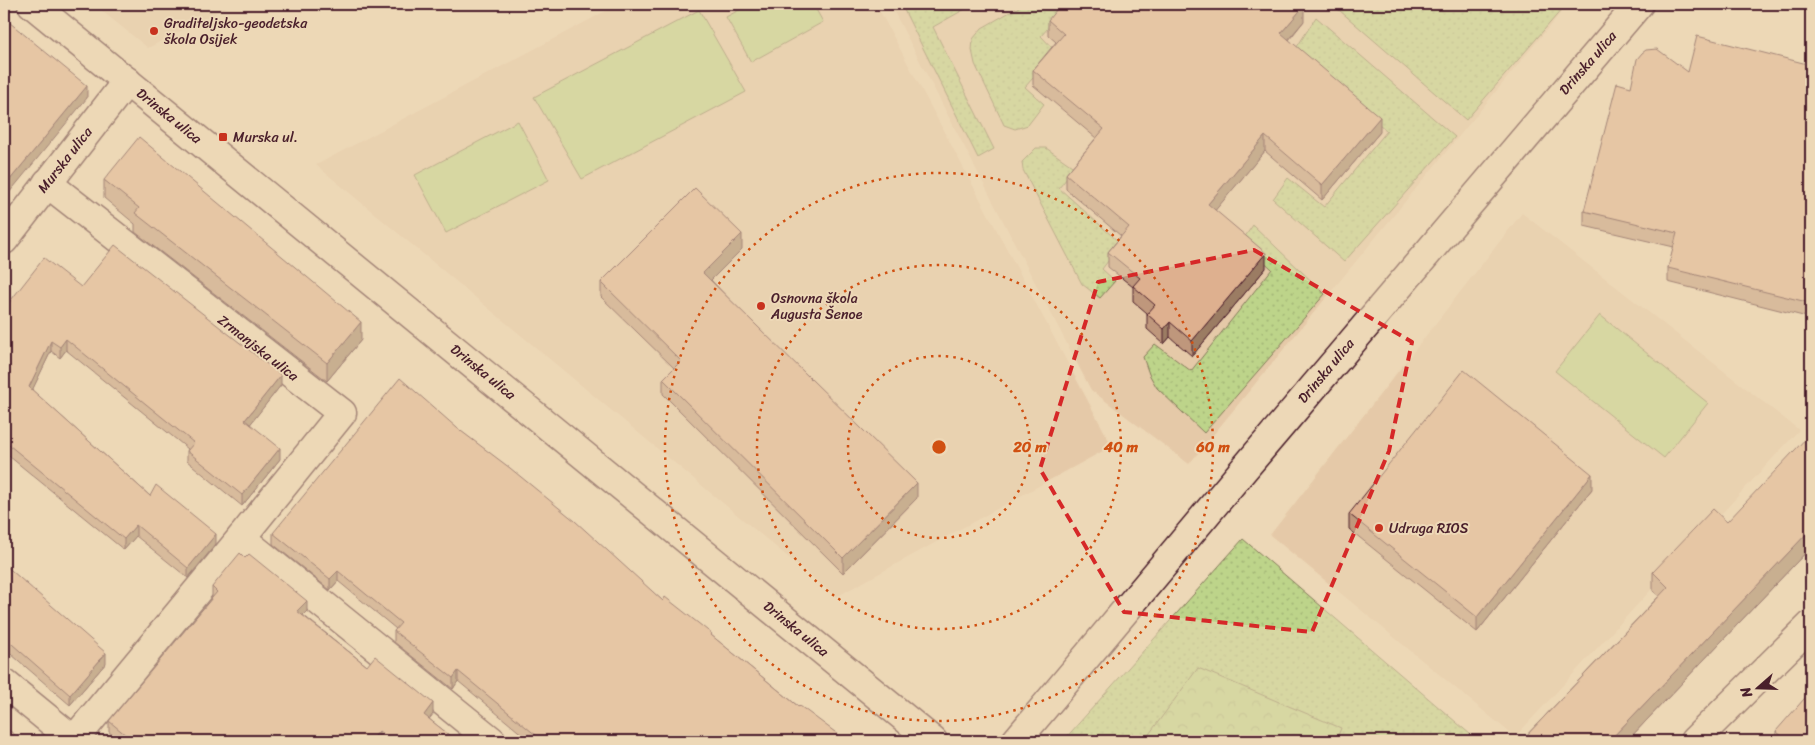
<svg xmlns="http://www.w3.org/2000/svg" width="1815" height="745" font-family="Sriracha,sans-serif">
  <defs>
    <pattern id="grass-dots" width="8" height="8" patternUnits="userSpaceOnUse" patternTransform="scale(1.25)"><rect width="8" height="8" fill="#bdd48a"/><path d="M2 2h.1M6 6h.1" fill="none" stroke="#a4b677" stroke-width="1.8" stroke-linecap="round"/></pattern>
    <pattern id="park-crowns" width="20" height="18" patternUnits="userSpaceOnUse" patternTransform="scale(1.25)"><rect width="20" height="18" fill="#bdd48a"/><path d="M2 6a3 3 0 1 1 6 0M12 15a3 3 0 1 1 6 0" fill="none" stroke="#a4b677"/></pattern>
  </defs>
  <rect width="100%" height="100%" fill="#edd8b7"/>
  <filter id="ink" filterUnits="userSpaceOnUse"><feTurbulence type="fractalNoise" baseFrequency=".02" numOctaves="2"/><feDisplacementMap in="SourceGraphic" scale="10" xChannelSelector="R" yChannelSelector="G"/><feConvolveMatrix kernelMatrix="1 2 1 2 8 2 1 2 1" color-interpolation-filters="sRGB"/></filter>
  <g filter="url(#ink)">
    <g fill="#e5c9a8">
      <path d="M93,4h140l-85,44z"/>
      <path d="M619,4h257l236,442 -276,151 -520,-432z"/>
      <path d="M890,4h678l-379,460 -98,-74z"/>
      <path d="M1522,213l277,217 -284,307 -245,-202z"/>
    </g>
    <g fill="url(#grass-dots)" stroke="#847a5a">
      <path d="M901,4h73l-41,23 61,122 -16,9z"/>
      <path d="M1024,4h45l-28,32 15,16 -31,35 19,17 -16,21 -13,4 -11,-4 -29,-61 -3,-14 1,-11 9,-11z"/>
      <path d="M1332,4h226l5,4 -97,112z"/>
      <path d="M1316,17l139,120 -111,125 -71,-63 15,-21 36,29 63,-76 -92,-81z"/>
      <path d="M1036,148h10l29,20 -16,20 62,56 -19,25 13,12 -15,17 -18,-14 -59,-114 -1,-8z"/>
      <path d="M1253,225l72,69 -121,139 -47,-45 -8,-14 -6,-17 12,-13 36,27 81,-102 -30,-28z"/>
      <path d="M1243,539l235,202h-415z"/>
    </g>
    <path fill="url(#park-crowns)" stroke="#847a5a" d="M1198,668l143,60 -5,13h-192z"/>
    <g fill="#bdd48a" stroke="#847a5a">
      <path d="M750,4h63l10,18 -72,40 -25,-45z"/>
      <path d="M699,10l47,82 -164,87 -48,-82z"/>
      <path d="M518,121l31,59 -103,53 -31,-58z"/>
      <path d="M1600,315l108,88 -44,55 -109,-87z"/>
    </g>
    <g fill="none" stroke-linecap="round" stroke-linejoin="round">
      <g stroke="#4a1f2b" stroke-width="31">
        <g id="street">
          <path d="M32,4l901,737"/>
          <path d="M47,183l295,230 -101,125 -167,202"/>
          <path d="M4,240l123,-159"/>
          <path d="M241,538l251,203"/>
          <path d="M4,683l71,58"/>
          <path d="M1016,741l228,-272 395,-465"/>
          <path d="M1694,741l117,-116"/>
        </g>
      </g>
      <use href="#street" stroke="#edd8b7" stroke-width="28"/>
    </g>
    <g fill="#bf977b" stroke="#4a1f2b">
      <path d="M1048,20l256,1 -15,19 91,92 -58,68 -57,-49 -50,59 51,58 -74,88 -22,-19 -6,7 -17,-15v-16l-14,-12v-14l-25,-20v-15l13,-16 -55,-47v-15l30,-36 -63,-53v-15l23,-28 -8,-7z"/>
      <path d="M1811,65v253l-143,-36v-14l6,-21 -90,-21v-15l47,-124 57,-15z"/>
      <path d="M104,180l257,160 -34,41 -192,-149v-8l-31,-26z"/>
      <path d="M742,249l-31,31 206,218 -74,75 -180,-179v-15l11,-11 -73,-71v-15z"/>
      <path d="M81,287l200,98 -31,39 30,35 -38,47 -55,-45v-10l1,-2 -122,-99 -6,8 -9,-7 -19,39 118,106 66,48 -28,34 -52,-42 -12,14 -120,-98v-143z"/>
      <path d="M457,428l206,173 49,35 87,71 48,34h-317l-72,-60 -5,8 -59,-47v-11l2,-2 -58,-48 -8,9 -57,-46v-11z"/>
      <path d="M1592,489l-115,143 -128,-103v-15z"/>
      <path d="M1811,547l-184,194h-103v-3l135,-142 -6,-5v-19z"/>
      <path d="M4,564l102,99 -36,42 -66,-57z"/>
      <path d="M212,587l95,24 -4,4 64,51 66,48 -4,5 28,22h-336l-12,-9v-11l103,-123z"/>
      <path d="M1776,731l35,10h-35z"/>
    </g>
    <g fill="#9b7b64" stroke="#4a1f2b">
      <path d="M1304,6v15l-23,27v-15z"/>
      <path d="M87,86v12l-83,101v-12z"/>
      <path d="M1380,117v15l-58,68v-15z"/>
      <path d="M1265,136v15l-57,68v-15z"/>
      <path d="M742,234v15l-39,39v-15z"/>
      <path d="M1266,253v15l-74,88v-15z"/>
      <path d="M361,322v18l-34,41v-18z"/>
      <path d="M1170,322v15l-6,7v-15z"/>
      <path d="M66,339v11l-6,8v-11z"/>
      <path d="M51,341v10l-22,46v-10z"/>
      <path d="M281,375v10l-36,46v-11z"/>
      <path d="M280,448v11l-38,47v-11z"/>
      <path d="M1592,474v15l-115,143v-15z"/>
      <path d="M917,483v15l-74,75v-15z"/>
      <path d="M136,525v11l-12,14v-11z"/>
      <path d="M1811,529v18l-184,194h-18z"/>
      <path d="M216,534v10l-28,34v-10z"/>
      <path d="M338,571v10l-8,9v-11z"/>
      <path d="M307,601v10l-10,10v-10z"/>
      <path d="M106,653v10l-36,42v-10z"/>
      <path d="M458,671v10l-5,8v-11z"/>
      <path d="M433,703v11l-9,12v-11z"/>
      <path d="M379,731v10h-8z"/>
    </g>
    <g fill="#deb08f" stroke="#4a1f2b">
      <path d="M1061,4h240l3,2 -23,27 99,84 -58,68 -57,-49 -57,68 58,49 -74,88 -22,-19 -6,7 -17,-15 8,-9 -22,-19 7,-8 -32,-26 21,-25 -63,-53 38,-45 -71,-59 31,-36 -16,-14z"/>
      <path d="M4,18l83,68 -83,101z"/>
      <path d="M1697,36l114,29v238l-143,-35 9,-35 -93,-22 33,-128 14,4 6,-28 5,-6 4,-3 11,-1 31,23z"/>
      <path d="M139,137l222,185 -34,41 -192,-150 4,-5 -35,-28z"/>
      <path d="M695,188l47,46 -39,39 214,210 -74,75 -180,-179 18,-18 -80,-79z"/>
      <path d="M115,245l166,130 -36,45 35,28 -38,47 -55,-44 7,-8 -128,-104 -6,8 -9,-6 -22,46 121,109 6,-11 60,49 -28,34 -52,-43 -12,14 -120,-98v-132l40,-51 37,29z"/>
      <path d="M1464,370l128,104 -115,143 -128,-103z"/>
      <path d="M400,378l57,50 53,40 65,53 88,80 2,-4 47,37 -1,1 88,72 1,-1 47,35h-304l-85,-70 -5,7 -59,-47 7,-8 -63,-52 -8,8 -57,-46z"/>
      <path d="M1811,433v96l-202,212h-82l-3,-3 144,-151 -15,-15 60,-63 14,13z"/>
      <path d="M240,553l5,5 4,-4 58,47 -10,10 70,55 8,-10 58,47 -9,12 33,26h-65l-13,-10 -8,10h-238l-24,-20 108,-129 -5,-5z"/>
      <path d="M4,564l102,89 -36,42 -66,-58z"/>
      <path d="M1811,691v50h-24l-11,-10z"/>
      <path d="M4,726l18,15h-18z"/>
    </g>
  </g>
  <path d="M0 0H1815V745H0ZM1254,250l158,92 -23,109 -77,181 -188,-20 -84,-143 58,-187z" fill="#edd8b7" fill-opacity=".55" fill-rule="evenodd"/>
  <path fill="none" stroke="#d62828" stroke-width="4" stroke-dasharray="10 6" stroke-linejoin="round" d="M1254,250l158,92 -23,109 -77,181 -188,-20 -84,-143 58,-187z"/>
  <g fill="none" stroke="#d05011" stroke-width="2.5" stroke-dasharray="2.5 5">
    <circle cx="939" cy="447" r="91"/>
    <circle cx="939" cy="447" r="182"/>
    <circle cx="939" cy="447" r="274"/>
  </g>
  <g fill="#c8321e" stroke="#edd8b7" stroke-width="2">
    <circle cx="154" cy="31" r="5"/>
    <rect x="218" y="132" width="10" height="10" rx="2.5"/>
    <circle cx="761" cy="306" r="5"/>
    <circle cx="1379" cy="528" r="5"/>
  </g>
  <g text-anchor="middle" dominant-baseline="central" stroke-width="4" stroke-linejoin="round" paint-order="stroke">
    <g font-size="14" fill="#4a1f2b" stroke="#edd8b7" text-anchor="start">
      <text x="164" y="23">Graditeljsko-geodetska<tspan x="164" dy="16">škola Osijek</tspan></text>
      <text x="233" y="137">Murska ul.</text>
      <text x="771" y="298">Osnovna škola<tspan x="771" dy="16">Augusta Šenoe</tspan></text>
      <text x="1389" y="528">Udruga RIOS</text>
    </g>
    <g font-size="14" fill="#4a1f2b" stroke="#edd8b7">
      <text transform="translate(1588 63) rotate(-49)">Drinska ulica</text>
      <text transform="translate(169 116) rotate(39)">Drinska ulica</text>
      <text transform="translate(65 160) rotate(-52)">Murska ulica</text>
      <text transform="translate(258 348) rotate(38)">Zrmanjska ulica</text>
      <text transform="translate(1326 371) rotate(-50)">Drinska ulica</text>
      <text transform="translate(483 372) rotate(39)">Drinska ulica</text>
      <text transform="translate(796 629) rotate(39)">Drinska ulica</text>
    </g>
  </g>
  <circle cx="939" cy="447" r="8" fill="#d05011" stroke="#edd8b7" stroke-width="2.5"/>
  <g font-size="15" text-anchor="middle" font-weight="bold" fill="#d05011" stroke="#edd8b7" stroke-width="4" stroke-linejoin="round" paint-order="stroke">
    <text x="1030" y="452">20 m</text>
    <text x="1121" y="452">40 m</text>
    <text x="1213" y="452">60 m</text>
  </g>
  <rect width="1815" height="745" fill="none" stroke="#edd8b7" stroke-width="20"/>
  <rect x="10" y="10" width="1795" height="725" fill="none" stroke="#4a1f2b" stroke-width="2" filter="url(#ink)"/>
  <g transform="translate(1758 688) rotate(250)" stroke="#edd8b7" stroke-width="4" paint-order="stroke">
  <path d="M0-4L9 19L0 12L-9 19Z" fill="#4a1f2b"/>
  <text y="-8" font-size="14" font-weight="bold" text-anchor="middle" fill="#4a1f2b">N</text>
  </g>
</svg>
